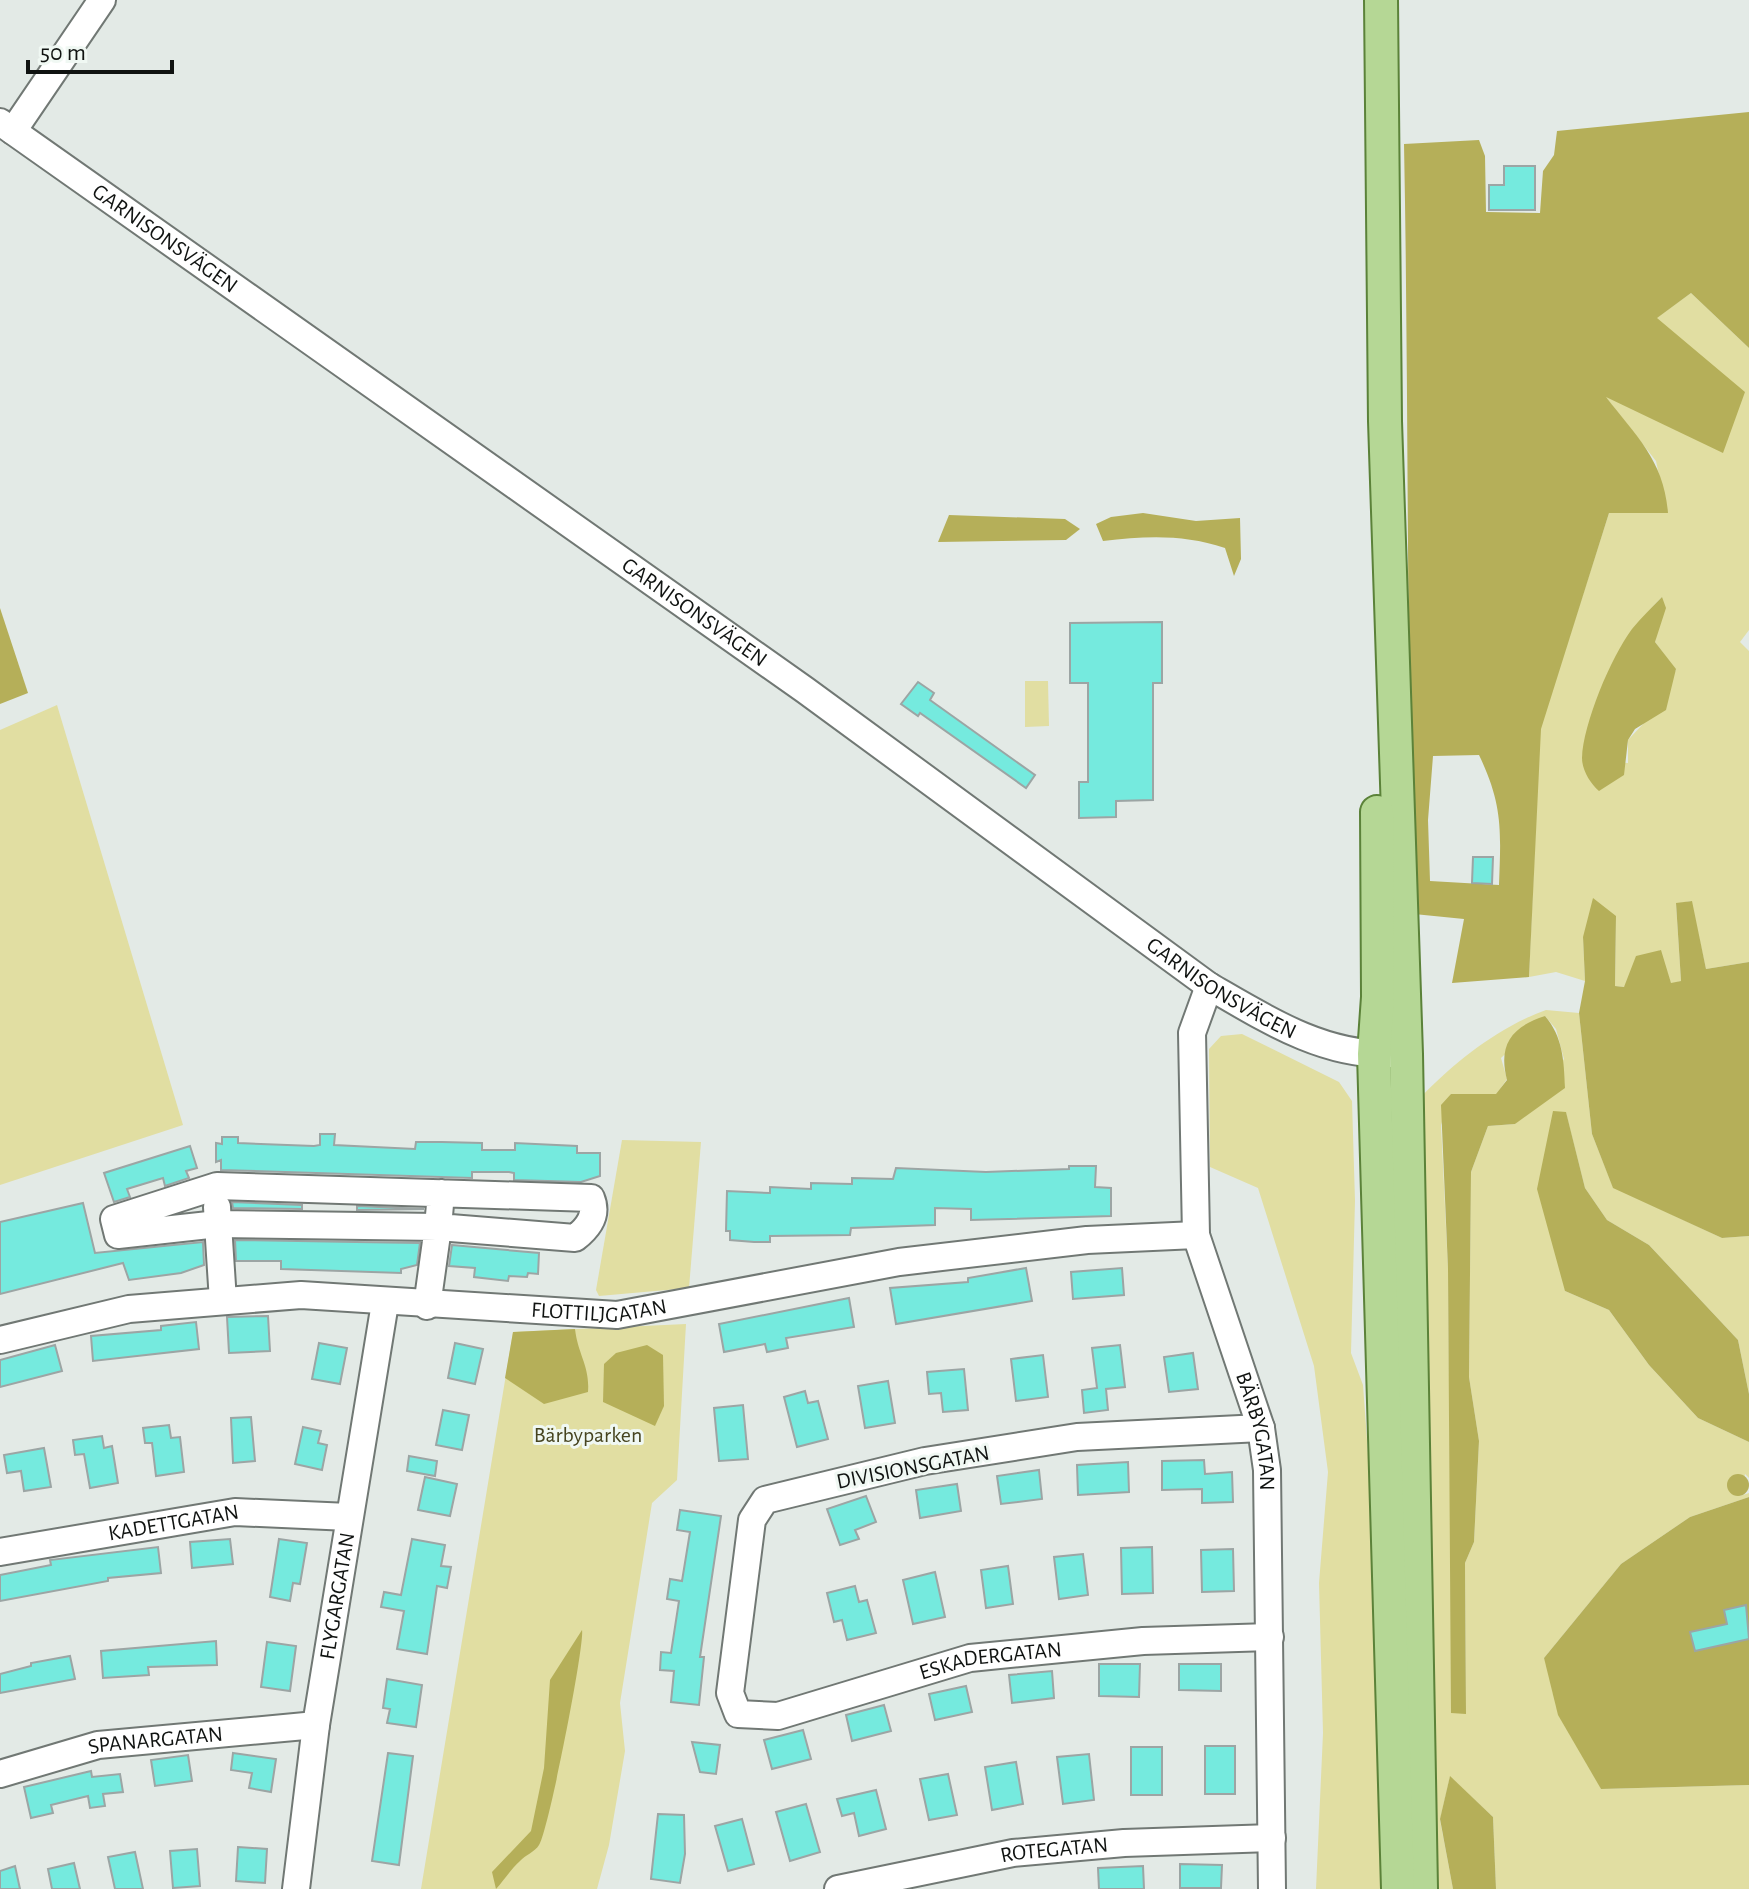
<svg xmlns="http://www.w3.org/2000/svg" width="1749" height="1889" font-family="'Alegreya Sans',sans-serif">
  <rect width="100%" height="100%" fill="#e3eae6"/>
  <g fill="#e1dea2" fill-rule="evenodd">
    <path d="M1691,293l58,55v282l-9,12 9,9v311l-43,7 -15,-68 -15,3 5,77 -10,3 -11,-34 -36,37 -9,-1 1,-70 -33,21 2,44 -29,-9 -27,5 11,-248 69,-216h58l-11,-52 -52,-66 52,-77zM1662,597l-7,45 21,28 -32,53 -16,17v23l-46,-3c8,-59 37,-121 80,-163z"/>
    <path d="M1025,681h23l1,45 -24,1z"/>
    <path d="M57,705l126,420 -183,60v-455z"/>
    <path d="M1546,1010l33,3 13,121 21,53 109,51 27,-2v158l-11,-54 -89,-95 -42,-25 -22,-32 -19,-75 -1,178 44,19 40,55 49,53 51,24v36l-4,-4 -5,22 9,-3v4l-59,20 -69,47 -77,94 57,131 148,-4v104h-253l-3,-72 -43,-40 -10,43 13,69h-21l-10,-793c34,-35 77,-69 124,-86zM1545,1016l11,13 8,30 -49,65 -27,2 -17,46 -2,205 10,64 -5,101 -9,21 1,150h-14l-4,-444 -7,-144 10,-31 45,1 11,-16 -6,-21z"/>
    <path d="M1242,1034l97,48 13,19 3,100 -4,152 12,32 7,96 15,408h-69l7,-156 -4,-150 9,-111 -14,-106 -56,-178 -48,-21 -1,-118 12,-13z"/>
    <path d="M622,1140l79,2 -12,146 -90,8 -3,-6z"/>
    <path d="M686,1324l-9,156 -25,23 -32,200 5,48 -16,94 -12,44h-176l92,-557z"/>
  </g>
  <g fill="#b5af59" fill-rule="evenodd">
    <path d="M1749,112v236l-58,-55 -34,25 88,74 -22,61 -117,-56c31,40 58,64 62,116h-59l-68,216 -12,248 -77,6 12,-64 -50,-5c-8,-257 -5,-514 -10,-770l75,-4 6,16 1,56 54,1 3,-42 11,-16 3,-24zM1479,755c24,50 22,76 20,130l-69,-4 -2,-61 5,-64z"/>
    <path d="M1143,513l53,8 44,-3 1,41 -7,17 -9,-28c-42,-14 -79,-12 -122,-7l-7,-17 15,-7z"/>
    <path d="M949,515l116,4 15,10 -14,11 -128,2z"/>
    <path d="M1662,597l4,11 -11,34 21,27 -10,41 -31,19 -7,11 -4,35 -25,16c-9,-8 -17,-21 -17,-33 1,-34 29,-101 50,-129 9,-11 20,-22 30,-32z"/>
    <path d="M0,608l28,85 -28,11z"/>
    <path d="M1593,898l23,18 -1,70 9,1 12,-31 25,-6 10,33 10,-2 -5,-78 16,-2 14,68 43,-7v274l-27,2 -109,-50 -21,-54 -13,-121 6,-32 -2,-44z"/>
    <path d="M1545,1016c18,21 19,45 20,72l-50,36 -27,2 -17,46 -2,205 10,64 -5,101 -9,21 1,151 -15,-1 -3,-444 -7,-164 10,-11h45l11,-14c-9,-35 4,-53 38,-64z"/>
    <path d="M1553,1111l13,1 19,76 22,32 42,25 89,95 11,54v48l-51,-24 -49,-53 -40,-55 -44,-19 -28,-102z"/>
    <path d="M575,1329c3,26 15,37 13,63l-44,12 -39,-26 8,-46z"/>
    <path d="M647,1345l16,10 1,51 -9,20 -52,-24 1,-38 12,-11z"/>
    <circle cx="1738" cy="1485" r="11"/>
    <path d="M1749,1497v288l-148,4 -43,-74 -14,-57 77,-94 69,-47z"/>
    <path d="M582,1630c3,15 -34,203 -43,215 -4,7 -14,10 -19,16 -9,8 -16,19 -24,28l-4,-17 39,-41 13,-63 6,-88z"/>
    <path d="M1450,1776l43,41 3,72h-43l-13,-70z"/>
  </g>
  <g fill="#75eade" stroke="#9ca5a4" stroke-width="2">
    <path d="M1504,166h31v44h-46v-25h15z"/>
    <path d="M1162,622v61h-9v117l-37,1v16l-37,1v-36h9v-99h-18v-60z"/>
    <path d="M918,682l16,11 -4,7 105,75 -9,13 -106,-75 -2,3 -17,-12z"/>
    <path d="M1473,857h20l-1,27 -20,-1z"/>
    <path d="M320,1134h15l-1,11 81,4 1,-7h26l40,1v7h33v-7l62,3v7h23v23l-19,6 -67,-2v-7l-5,-1h-37v6l-251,-8v-10l-5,2v-19l6,1v-7h16v6l76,3 6,-1z"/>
    <path d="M190,1146l7,22 -11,3 3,7 -24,8 -2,-8 -36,11 3,8 -16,5 -10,-29z"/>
    <path d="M1069,1166h27l-1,21 16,1v28l-140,4v-11l-36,-1v17l-84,3 -1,7 -80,1v6h-16l-24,-2v-9h-4l1,-40 43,2v-6l41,2v-6l41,1v-6l41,1 3,-11 90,4 83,-3z"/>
    <path d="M232,1202l70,3v4l-69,-1z"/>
    <path d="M83,1203l12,50 108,-11 1,23 -23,8 -52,7 -6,-17 -123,31v-72z"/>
    <path d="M357,1206l67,3 -67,1z"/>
    <path d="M235,1240l121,2 64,1 -3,22 -16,4v4l-120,-4v-8h-45z"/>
    <path d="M452,1245l87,8 -1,21 -10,-1 -1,4 -18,-1 -1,5 -34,-4 1,-9 -26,-2z"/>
    <path d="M1026,1268l6,33 -136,23 -6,-36 78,-6v-4z"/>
    <path d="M1122,1268l2,27 -51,4 -2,-27z"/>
    <path d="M849,1298l5,29 -68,11 2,10 -21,4 -2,-8 -41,8 -5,-28z"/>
    <path d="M268,1316l2,35 -41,2 -2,-36z"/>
    <path d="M196,1322l3,27 -106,12 -2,-25 70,-6v-4z"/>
    <path d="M319,1343l28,5 -7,36 -28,-5z"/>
    <path d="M455,1343l28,6 -8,35 -27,-6z"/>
    <path d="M55,1345l7,26 -62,16v-27z"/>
    <path d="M1120,1345l5,42 -19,2 2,21 -24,3 -2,-23 15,-2 -5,-40z"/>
    <path d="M1193,1353l5,36 -29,3 -5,-35z"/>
    <path d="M1043,1355l5,42 -32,4 -5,-42z"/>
    <path d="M964,1369l4,41 -25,2 -2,-19 -12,1 -2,-22z"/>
    <path d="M888,1381l7,42 -30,5 -7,-42z"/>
    <path d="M805,1391l3,12 10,-2 10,38 -31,8 -13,-50z"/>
    <path d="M743,1405l5,54 -29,2 -5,-53z"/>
    <path d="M443,1410l26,5 -7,35 -26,-5z"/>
    <path d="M251,1417l4,44 -22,2 -2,-45z"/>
    <path d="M169,1425l2,13 9,-1 4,35 -28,4 -4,-33h-7l-2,-15z"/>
    <path d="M303,1427l18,4 -3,12 9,2 -5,25 -27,-6z"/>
    <path d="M102,1436l2,12 8,-2 6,37 -28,5 -6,-34 -9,1 -2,-15z"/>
    <path d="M44,1448l7,39 -27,4 -3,-20 -14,2 -3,-18z"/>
    <path d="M409,1456l28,5 -2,15 -28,-5z"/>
    <path d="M1204,1460l1,14 27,-2 1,30 -31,1v-14l-40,1v-29z"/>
    <path d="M1128,1462l1,30 -51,3 -1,-30z"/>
    <path d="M1039,1470l3,29 -41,5 -4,-28z"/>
    <path d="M425,1477l32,7 -7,32 -32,-6z"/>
    <path d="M957,1484l4,27 -41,7 -4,-28z"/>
    <path d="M866,1496l10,26 -21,8 4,9 -19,6 -13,-36z"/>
    <path d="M680,1510l41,6 -21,141h4l-5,48 -28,-3 3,-31 -14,-1 1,-18 10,1 8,-52 -12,-2 3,-20 12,2 8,-49 -13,-2z"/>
    <path d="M230,1539l3,25 -41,4 -2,-26z"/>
    <path d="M279,1539l28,4 -7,41 -7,-1 -3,18 -20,-4z"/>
    <path d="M412,1539l33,6 -4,21 10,1 -4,21 -10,-2 -10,68 -30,-5 7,-38 -23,-4 3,-15 17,3z"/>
    <path d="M158,1547l3,26 -53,5v3l-108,20v-26l51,-10 -1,-5z"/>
    <path d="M1152,1547l1,46 -31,1 -1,-46z"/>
    <path d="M1233,1549l1,42 -32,1 -1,-42z"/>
    <path d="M1083,1554l5,41 -29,4 -5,-42z"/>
    <path d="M1008,1566l5,38 -27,4 -5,-38z"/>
    <path d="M935,1572l10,45 -32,7 -10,-44z"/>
    <path d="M855,1586l4,16 8,-2 9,33 -29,7 -5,-20 -8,2 -7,-29z"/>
    <path d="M1746,1605l3,34 -54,12 -5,-19 37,-8 -3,-14z"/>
    <path d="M216,1641l1,24 -69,2 1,8 -46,3 -2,-27z"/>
    <path d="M267,1642l29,4 -6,45 -29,-4z"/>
    <path d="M70,1656l5,23 -75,14v-19l31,-8v-3z"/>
    <path d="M1099,1664h41l-1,33 -40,-1z"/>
    <path d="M1179,1664h42v27l-42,-1z"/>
    <path d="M1052,1671l2,27 -42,5 -3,-28z"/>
    <path d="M387,1679l35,6 -6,42 -29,-4 3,-14 -7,-1z"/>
    <path d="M966,1686l6,26 -37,8 -6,-26z"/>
    <path d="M884,1705l7,26 -39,10 -6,-26z"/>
    <path d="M803,1730l8,29 -39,10 -8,-29z"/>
    <path d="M692,1742l28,3 -4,29 -16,-2z"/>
    <rect x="1205" y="1746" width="30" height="48"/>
    <rect x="1131" y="1747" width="31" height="48"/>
    <path d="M233,1753l43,6 -5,33 -22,-4 3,-15 -21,-3z"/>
    <path d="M388,1753l25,3 -14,109 -27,-4z"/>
    <path d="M1089,1754l5,46 -31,4 -6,-47z"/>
    <path d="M188,1755l4,26 -37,5 -4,-26z"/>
    <path d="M1016,1762l7,42 -31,6 -7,-43z"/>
    <path d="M91,1771l1,6 28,-3 3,18 -20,2 2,12 -15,2 -2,-12 -37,9 2,8 -22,5 -7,-31z"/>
    <path d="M948,1774l9,41 -28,5 -9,-41z"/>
    <path d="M876,1790l10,39 -27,7 -5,-23 -12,3 -5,-17z"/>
    <path d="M806,1804l14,48 -30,9 -14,-49z"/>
    <path d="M658,1814l26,1 1,39 -5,29 -29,-4z"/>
    <path d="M742,1819l12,45 -26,7 -13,-45z"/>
    <path d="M238,1847l29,2 -2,34 -29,-2z"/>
    <path d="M197,1849l3,37 -27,2 -3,-37z"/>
    <path d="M135,1852l8,37h-28l-7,-32z"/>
    <path d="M74,1863l6,26h-28l-4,-20z"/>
    <path d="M1180,1864l42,1 -1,23h-41z"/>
    <path d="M15,1866l5,23h-20v-18z"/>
    <path d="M1143,1866l1,23h-45l-1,-21z"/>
  </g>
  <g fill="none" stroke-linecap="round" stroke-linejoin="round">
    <g stroke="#717874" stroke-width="30">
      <g id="minor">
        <path id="s1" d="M0,122l805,568 404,296c57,33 114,70 182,68"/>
        <path d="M13,131l89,-131"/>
        <path id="s2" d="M1209,986l-17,47 4,202 65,193 6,42 5,419"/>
        <path d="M217,1207l1,17 220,3 -11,79"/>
        <path d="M223,1301l-5,-77 -100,11 -4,-16 103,-33 374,12c7,17 -3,30 -16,40l-137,-11 3,-34"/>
        <path id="s3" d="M0,1340l129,-31 172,-14 316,20 282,-53 188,-22 109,-5"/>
        <path id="s4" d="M1261,1428l-184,9 -152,24 -160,39 -13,20 -22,173 8,21 40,2 192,-58 173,-17 127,-4"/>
        <path id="s5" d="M0,1552l235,-40 114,5"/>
        <path id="s6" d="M0,1774l98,-29 218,-20"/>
        <path id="s7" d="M296,1889l20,-164 69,-422"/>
        <path id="s8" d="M838,1889l175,-36 111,-10 148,-5"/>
      </g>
    </g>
    <g stroke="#5b8239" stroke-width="36">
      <g id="major">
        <path d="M1381,0l4,421 21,633 15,835"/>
        <path d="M1377,812l1,185 -4,57 24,835"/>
      </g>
    </g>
    <use href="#minor" stroke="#fff" stroke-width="26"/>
    <use href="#major" stroke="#b5d795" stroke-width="32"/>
  </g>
  <g text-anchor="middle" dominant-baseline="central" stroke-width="6" stroke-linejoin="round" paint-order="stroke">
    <g font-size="22" fill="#101311" stroke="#f0f8f3">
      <text stroke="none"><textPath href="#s1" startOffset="202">GARNISONSVÄGEN</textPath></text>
      <text stroke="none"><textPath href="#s1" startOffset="850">GARNISONSVÄGEN</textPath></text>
      <text stroke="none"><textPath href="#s1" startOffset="1498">GARNISONSVÄGEN</textPath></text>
      <text stroke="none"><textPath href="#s3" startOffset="604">FLOTTILJGATAN</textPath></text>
      <text stroke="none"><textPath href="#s2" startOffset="458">BÄRBYGATAN</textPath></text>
      <text transform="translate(913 1467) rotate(-11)">DIVISIONSGATAN</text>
      <text stroke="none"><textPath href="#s5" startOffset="176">KADETTGATAN</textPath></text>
      <text stroke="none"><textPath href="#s7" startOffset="296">FLYGARGATAN</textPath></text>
      <text stroke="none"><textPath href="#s4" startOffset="984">ESKADERGATAN</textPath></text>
      <text stroke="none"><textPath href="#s6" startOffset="160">SPANARGATAN</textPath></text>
      <text stroke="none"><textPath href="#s8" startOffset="220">ROTEGATAN</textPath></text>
    </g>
    <g font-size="22" fill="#46441f" stroke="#f0f8f3">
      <text x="588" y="1435">Bärbyparken</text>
    </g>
  </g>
  <path d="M28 60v12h144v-12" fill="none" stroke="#101311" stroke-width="4"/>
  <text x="40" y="60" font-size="24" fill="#101311" stroke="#f0f8f3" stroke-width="6" paint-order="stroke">50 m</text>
</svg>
